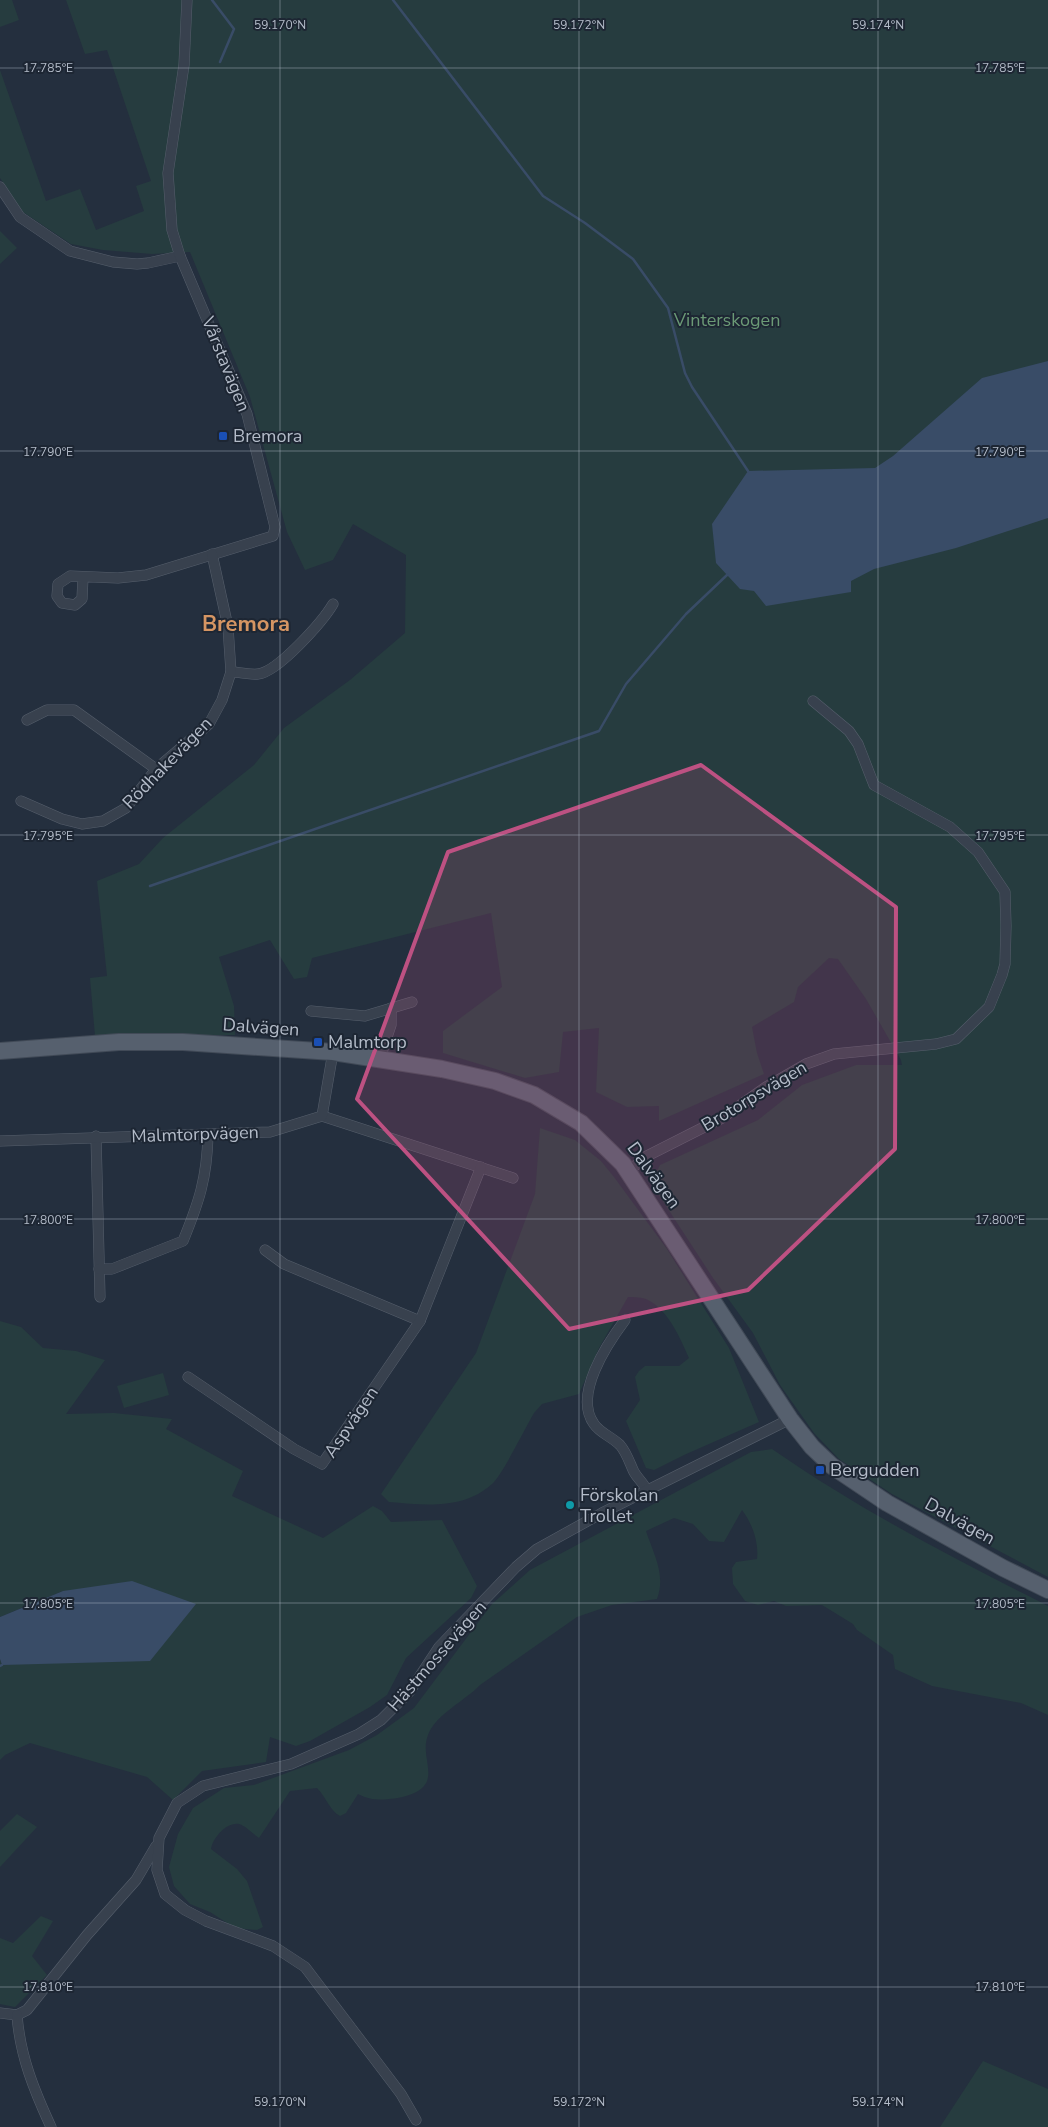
<svg xmlns="http://www.w3.org/2000/svg" width="1048" height="2127" font-family="'Nunito Sans',sans-serif">
  <rect width="100%" height="100%" fill="#242f3e"/>
  <g fill="#263c3f">
    <path d="M0,0h12l7,20 -19,7z"/>
    <path d="M66,0h982v1577l-156,-83 -53,-35 -25,-26 -34,-48 -27,-52 -40,-55 -62,-95 9,-18 98,-45 44,-35 54,-20h46l-1,-5 -35,-61 -28,-40 -9,-1 -31,29 -4,15 -42,25 5,26 7,21 -105,47v-15l-32,1 -31,-15 3,-64 -36,4 -4,40 -34,6 -82,-25v-22l59,-44 -11,-74 -179,45 -5,19 -13,2 -24,-39 -51,17 15,49 1,29 -140,1 -5,-58 17,-2 -10,-95 42,-17 24,-26 91,-73 30,-37 66,-48 55,-47 1,-78 -53,-31 -20,36 -28,10 -18,-38 -37,-135 -60,-145 -38,2 -49,-4 -32,-6 -48,-32 -23,-34v-108l46,131 34,-12 16,41 48,-19 -8,-25 15,-5 -44,-131 -22,4z"/>
    <path d="M0,231l17,17 -17,16z"/>
    <path d="M540,1128l35,12 26,21 13,16 53,72 62,99 30,74 -75,33 -30,15 -8,-2 -20,-47 14,-21 -5,-23 4,-6 6,-5h34l10,-8c-9,-20 -20,-47 -41,-58 -6,-3 -14,-3 -20,-3l-29,51 -20,46 -37,10 -8,9c-9,15 -31,61 -42,71 -29,26 -67,21 -103,18l-8,-8 95,-141 59,-159z"/>
    <path d="M0,1321l21,6 22,21 33,3 29,9 -39,54 48,-1 58,6 -6,10 77,42 -11,25 91,42 50,-32 9,5 9,11 51,-2 35,66 -6,12 -65,60 -19,37 -17,12 -60,34 -14,5 -26,-9 -4,25 -64,9 -29,29 -26,-23 -117,-34 -25,12 -5,5v-101l2,6 61,-74 -63,26z"/>
    <path d="M163,1373l6,22 -45,13 -7,-22z"/>
    <path d="M772,1449c88,61 181,109 276,157v109l-27,-12 -89,-17 -37,-17 -2,-14 -36,-25 -4,-6 -31,-19 -36,1 -12,-5 -16,4 -13,-4 -12,-17 -1,-16 4,-6 21,-3c2,-17 -5,-36 -15,-49l-18,32 -15,-1 -16,-17 -19,-6 -28,13c8,24 20,44 11,68l-45,6 -35,12 -97,68c-14,15 -45,30 -52,50 -6,16 2,29 0,42 -2,20 -40,24 -56,22 -5,-1 -10,-3 -14,-5l-12,19 -6,3c-10,-5 -14,-19 -23,-28l-27,3 -31,47c-6,-4 -13,-12 -20,-14 -13,-2 -26,14 -28,25l26,20 10,12 16,46 -6,3 -22,-2 -25,-16 -20,-8 -16,-18 -5,-19 9,-33 15,-26 31,-20 30,-3 95,-35 28,-15 37,-27 78,-104 38,-34 221,-118z"/>
    <path d="M17,1814l20,13 -37,40v-36z"/>
    <path d="M41,1916l12,5 -21,35 15,19 -32,32 -15,-3v-66l13,5z"/>
    <path d="M983,2061l65,28v38h-108z"/>
  </g>
  <g fill="#394c67">
    <path d="M1048,361v157l-92,30 -82,21 -23,12v11l-85,14 -12,-15 -14,-2 -24,-26 -4,-39 36,-53 127,-3 18,-12 89,-78z"/>
    <path d="M132,1581l64,23 -46,57 -148,4 -2,-6v-42l63,-26z"/>
  </g>
  <g fill="none" stroke-linecap="round" stroke-linejoin="round">
    <g stroke="#394c67" stroke-width="2.5">
      <path d="M212,0l22,29 -14,33"/>
      <path d="M393,0l150,196 42,27 48,36 35,49 17,65 7,14 56,84"/>
      <path d="M150,886l449,-155 27,-47 60,-70 41,-39"/>
      <path d="M0,1666l2,-1"/>
    </g>
    <g stroke="#565f6c" stroke-width="11">
      <g id="minor">
        <path d="M0,187l20,30 50,34 43,11 24,2 11,-1 32,-7"/>
        <path d="M83,577l-1,22 -7,6 -13,-2 -5,-7 1,-12 12,-8 48,2 28,-3 127,-39 2,-9 -28,-113 -67,-158 -8,-26 -4,-57 16,-108 3,-65"/>
        <path d="M231,672c9,0 19,3 27,2 20,-2 65,-53 75,-70"/>
        <path d="M27,720l20,-10h27l82,59"/>
        <path d="M21,801l41,18 20,5 21,-3 23,-13 30,-39 53,-45 13,-24 9,-28 -3,-45 -16,-73"/>
        <path d="M311,1011l54,5 47,-14"/>
        <path d="M380,1058l11,-33v-17"/>
        <path d="M322,1116l191,62"/>
        <path d="M96,1136l4,161"/>
        <path d="M0,1141l270,-9 52,-16 11,-64"/>
        <path d="M628,1172l17,-15 77,-39 44,-31 40,-23 28,-10 102,-10 20,-5 33,-32 13,-32 3,-11 1,-38 -1,-34 -27,-40 -28,-25 -76,-42 -16,-41 -9,-13 -36,-30"/>
        <path d="M265,1250l19,14 136,57"/>
        <path d="M99,1269h13l71,-28c16,-39 24,-63 25,-106"/>
        <path d="M625,1320c-18,24 -52,75 -31,104 6,9 18,13 26,21 7,8 10,19 14,27 4,7 10,11 13,19"/>
        <path d="M188,1377l106,72 28,15 98,-143 61,-154"/>
        <path d="M0,2013l17,2"/>
        <path d="M17,2015l10,-5 60,-75 49,-55 20,-34"/>
        <path d="M17,2015c3,41 17,75 34,112"/>
        <path d="M416,2120l-15,-26 -96,-127 -32,-21 -67,-25 -21,-11 -20,-16 -8,-24 2,-32 18,-35 26,-17 88,-22 68,-30 22,-14 29,-29 29,-44 77,-80 21,-18 65,-36 188,-94"/>
      </g>
    </g>
    <g stroke="#414a57" stroke-width="18">
      <path id="primary" d="M0,1051l119,-9h64l150,10 109,17 53,12 39,14 47,28 42,41 167,255 22,28 20,19 55,37 116,65 45,22"/>
    </g>
    <use href="#minor" stroke="#38414e" stroke-width="10"/>
    <use href="#primary" stroke="#56606e" stroke-width="16"/>
  </g>
  <path fill="#bd5182" fill-opacity="0.2" stroke="#bd5182" stroke-width="4" stroke-linejoin="round" d="M701,765l195,142 -1,242 -147,141 -179,39 -212,-230 91,-247z"/>
  <path fill="none" stroke="#b4bcc9" stroke-width="1" stroke-opacity="0.45" d="M280,0v2127M579,0v2127M878,0v2127M0,68h1048M0,451h1048M0,835h1048M0,1219h1048M0,1603h1048M0,1987h1048"/>
  <g fill="#1a4fb4" stroke="#1d2633" stroke-width="2">
    <rect x="218" y="431" width="10" height="10" rx="2.5"/>
    <rect x="313" y="1037" width="10" height="10" rx="2.5"/>
    <rect x="815" y="1465" width="10" height="10" rx="2.5"/>
  </g>
  <circle fill="#0f9aa8" stroke="#1d2633" stroke-width="2" cx="570" cy="1505" r="5"/>
  <g text-anchor="middle" dominant-baseline="central" stroke-width="4" stroke-linejoin="round" paint-order="stroke">
    <g font-size="18" fill="#6b9a76" stroke="#1d2633">
      <text x="727" y="320">Vinterskogen</text>
    </g>
    <g font-size="18" fill="#b4bcc9" stroke="#1d2633">
      <text transform="translate(226 364) rotate(68)">Vårstavägen</text>
      <text transform="translate(167 763) rotate(-46)">Rödhakevägen</text>
      <text transform="translate(261 1027) rotate(4)">Dalvägen</text>
      <text transform="translate(754 1096) rotate(-31)">Brotorpsvägen</text>
      <text transform="translate(195 1134) rotate(-2)">Malmtorpvägen</text>
      <text transform="translate(654 1175) rotate(54)">Dalvägen</text>
      <text transform="translate(351 1422) rotate(-56)">Aspvägen</text>
      <text transform="translate(960 1521) rotate(29)">Dalvägen</text>
      <text transform="translate(437 1656) rotate(-49)">Hästmossevägen</text>
    </g>
    <g font-size="18" fill="#b4bcc9" stroke="#1d2633" text-anchor="start">
      <text x="233" y="436">Bremora</text>
      <text x="328" y="1042">Malmtorp</text>
      <text x="830" y="1470">Bergudden</text>
      <text x="580" y="1495">Förskolan<tspan x="580" dy="21">Trollet</tspan></text>
    </g>
    <g font-size="22" font-weight="bold" fill="#d59563" stroke="#1d2633">
      <text x="246" y="624">Bremora</text>
    </g>
  </g>
  <g font-size="12" text-anchor="middle" fill="#b4bcc9" stroke="#1d2633" stroke-width="4" stroke-linejoin="round" paint-order="stroke">
    <text x="280" y="29">59.170°N</text>
    <text x="579" y="29">59.172°N</text>
    <text x="878" y="29">59.174°N</text>
    <text x="1000" y="72">17.785°E</text>
    <text x="48" y="72">17.785°E</text>
    <text x="48" y="456">17.790°E</text>
    <text x="1000" y="456">17.790°E</text>
    <text x="1000" y="840">17.795°E</text>
    <text x="48" y="840">17.795°E</text>
    <text x="48" y="1224">17.800°E</text>
    <text x="1000" y="1224">17.800°E</text>
    <text x="1000" y="1608">17.805°E</text>
    <text x="48" y="1608">17.805°E</text>
    <text x="1000" y="1991">17.810°E</text>
    <text x="48" y="1991">17.810°E</text>
    <text x="280" y="2106">59.170°N</text>
    <text x="579" y="2106">59.172°N</text>
    <text x="878" y="2106">59.174°N</text>
  </g>
</svg>
